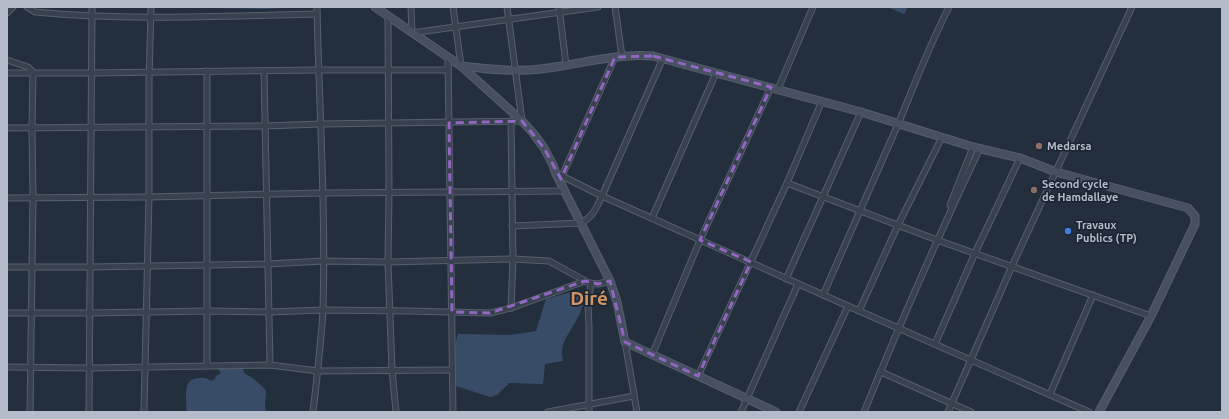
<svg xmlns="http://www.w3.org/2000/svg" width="1229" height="419" font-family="Ubuntu,sans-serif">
  <rect width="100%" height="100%" fill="#242f3e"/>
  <g fill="#394c67">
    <path d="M160,7h143l-39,2z"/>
    <path d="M887,7h21l-4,7z"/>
    <path d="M578,290l7,6c-2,7 -3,15 -7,21 -7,15 -20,26 -15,44l-18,3 -2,20 -34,-1 -12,12 -7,2 -34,-11 -1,-41 3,-11 53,1 25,-4 10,-32z"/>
    <path d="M229,362l13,1 2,10 10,6 12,11 -1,17 1,5h-80c2,-12 -6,-33 13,-34 5,-1 8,0 12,3l4,-2 1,-3 5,-3 -5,-7z"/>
  </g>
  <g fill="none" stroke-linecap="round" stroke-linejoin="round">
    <g stroke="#565f6c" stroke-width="7">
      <g id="minor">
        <path d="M27,7l8,5c94,9 188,4 282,2"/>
        <path d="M411,7l1,26 186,-26"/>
        <path d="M453,7l8,59"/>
        <path d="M559,7l7,58"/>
        <path d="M615,7l7,49"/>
        <path d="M7,13l6,-6"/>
        <path d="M388,16l1,177 -1,69 4,108 4,42"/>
        <path d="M448,56l5,356"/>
        <path d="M7,60l21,7 5,5 -1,57 1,68 -3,215"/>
        <path d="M264,71l6,294"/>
        <path d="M7,73h84l227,-3h130"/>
        <path d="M778,89l35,-82"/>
        <path d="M7,128l258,-2 55,-2 202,-3 -15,-114"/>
        <path d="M556,174l6,2 40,20 246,110 241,106"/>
        <path d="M562,176l53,-119"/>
        <path d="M787,183l150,57 214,76"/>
        <path d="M7,198l142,-1 173,-4 243,-2"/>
        <path d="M950,205l23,-58"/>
        <path d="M652,218l64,-145"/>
        <path d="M512,226l69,-3c13,-7 15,-15 21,-27l61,-138"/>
        <path d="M7,267h83l178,-3 55,-3 65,1 125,-3 36,2 40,22 9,1 12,-3"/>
        <path d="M786,279l75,-167"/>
        <path d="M823,295c25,-58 51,-115 76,-173 16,-39 31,-78 50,-115"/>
        <path d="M511,308l2,-49 -2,-138"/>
        <path d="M859,311l39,-86 44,-88"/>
        <path d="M7,313h83l117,-2 62,1 54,-2 85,1 82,2 21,-5 74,-27"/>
        <path d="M625,342l12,70"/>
        <path d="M935,344l40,-91 45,-95"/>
        <path d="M652,355l48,-115 71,-153"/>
        <path d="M207,366v-295"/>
        <path d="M7,367l82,1 181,-3 48,6 134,-1"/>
        <path d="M881,372l90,40"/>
        <path d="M698,376l89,-193 35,-82"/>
        <path d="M1050,394l43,-99"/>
        <path d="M89,412l3,-405"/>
        <path d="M144,412l5,-215v-116l2,-74"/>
        <path d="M313,412c4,-34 8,-68 10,-102 3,-101 -4,-202 -6,-303"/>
        <path d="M548,412l86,-16"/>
        <path d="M589,412v-85l-1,-23 3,-21"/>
        <path d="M741,412l57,-128"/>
        <path d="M799,412l49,-106"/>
        <path d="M864,412c36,-89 75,-177 116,-264"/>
        <path d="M948,412l64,-146 120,-259"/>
      </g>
    </g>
    <g stroke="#565f6c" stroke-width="9">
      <g id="secondary">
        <path d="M375,7l86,59 61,55 11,12 11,15 9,17 3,9 54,107 7,21 8,40 151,70"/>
        <path d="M461,66c27,3 53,6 80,3 37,-4 74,-16 112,-13l208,56 112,35 47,11 36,14 132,36 7,8v8l-44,92 -52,96"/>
      </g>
    </g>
    <use href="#minor" stroke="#38414e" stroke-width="5"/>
    <use href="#secondary" stroke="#465061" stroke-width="7"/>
  </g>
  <path fill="none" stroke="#9266c3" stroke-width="3" stroke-dasharray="8 5" stroke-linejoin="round" d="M653,56l118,31 -71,153 51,22 -53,114 -73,-34 -15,-61 -12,3 -13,-3 -95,32 -38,-1 -3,-189 73,-2 22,27 17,31 54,-122z"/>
  <g fill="#8d6e63" stroke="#1d2633" stroke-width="1.5">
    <circle cx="1039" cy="146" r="4"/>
    <circle cx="1034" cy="190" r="4"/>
  </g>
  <circle fill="#3f7fe0" stroke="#1d2633" stroke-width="1.5" cx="1068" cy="231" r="4"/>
  <g text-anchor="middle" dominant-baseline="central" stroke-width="3.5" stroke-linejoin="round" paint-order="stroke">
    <g font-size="11" font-weight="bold" fill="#b4bcc9" stroke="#1d2633" text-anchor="start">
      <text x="1047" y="146">Medarsa</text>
      <text x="1042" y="184">Second cycle<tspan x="1042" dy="13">de Hamdallaye</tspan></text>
      <text x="1076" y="225">Travaux<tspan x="1076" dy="13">Publics (TP)</tspan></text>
    </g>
    <g font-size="19" font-weight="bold" fill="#d59563" stroke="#1d2633">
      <text x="589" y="298">Diré</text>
    </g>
  </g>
  <rect width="1229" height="419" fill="none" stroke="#b4bcc9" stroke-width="16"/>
</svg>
